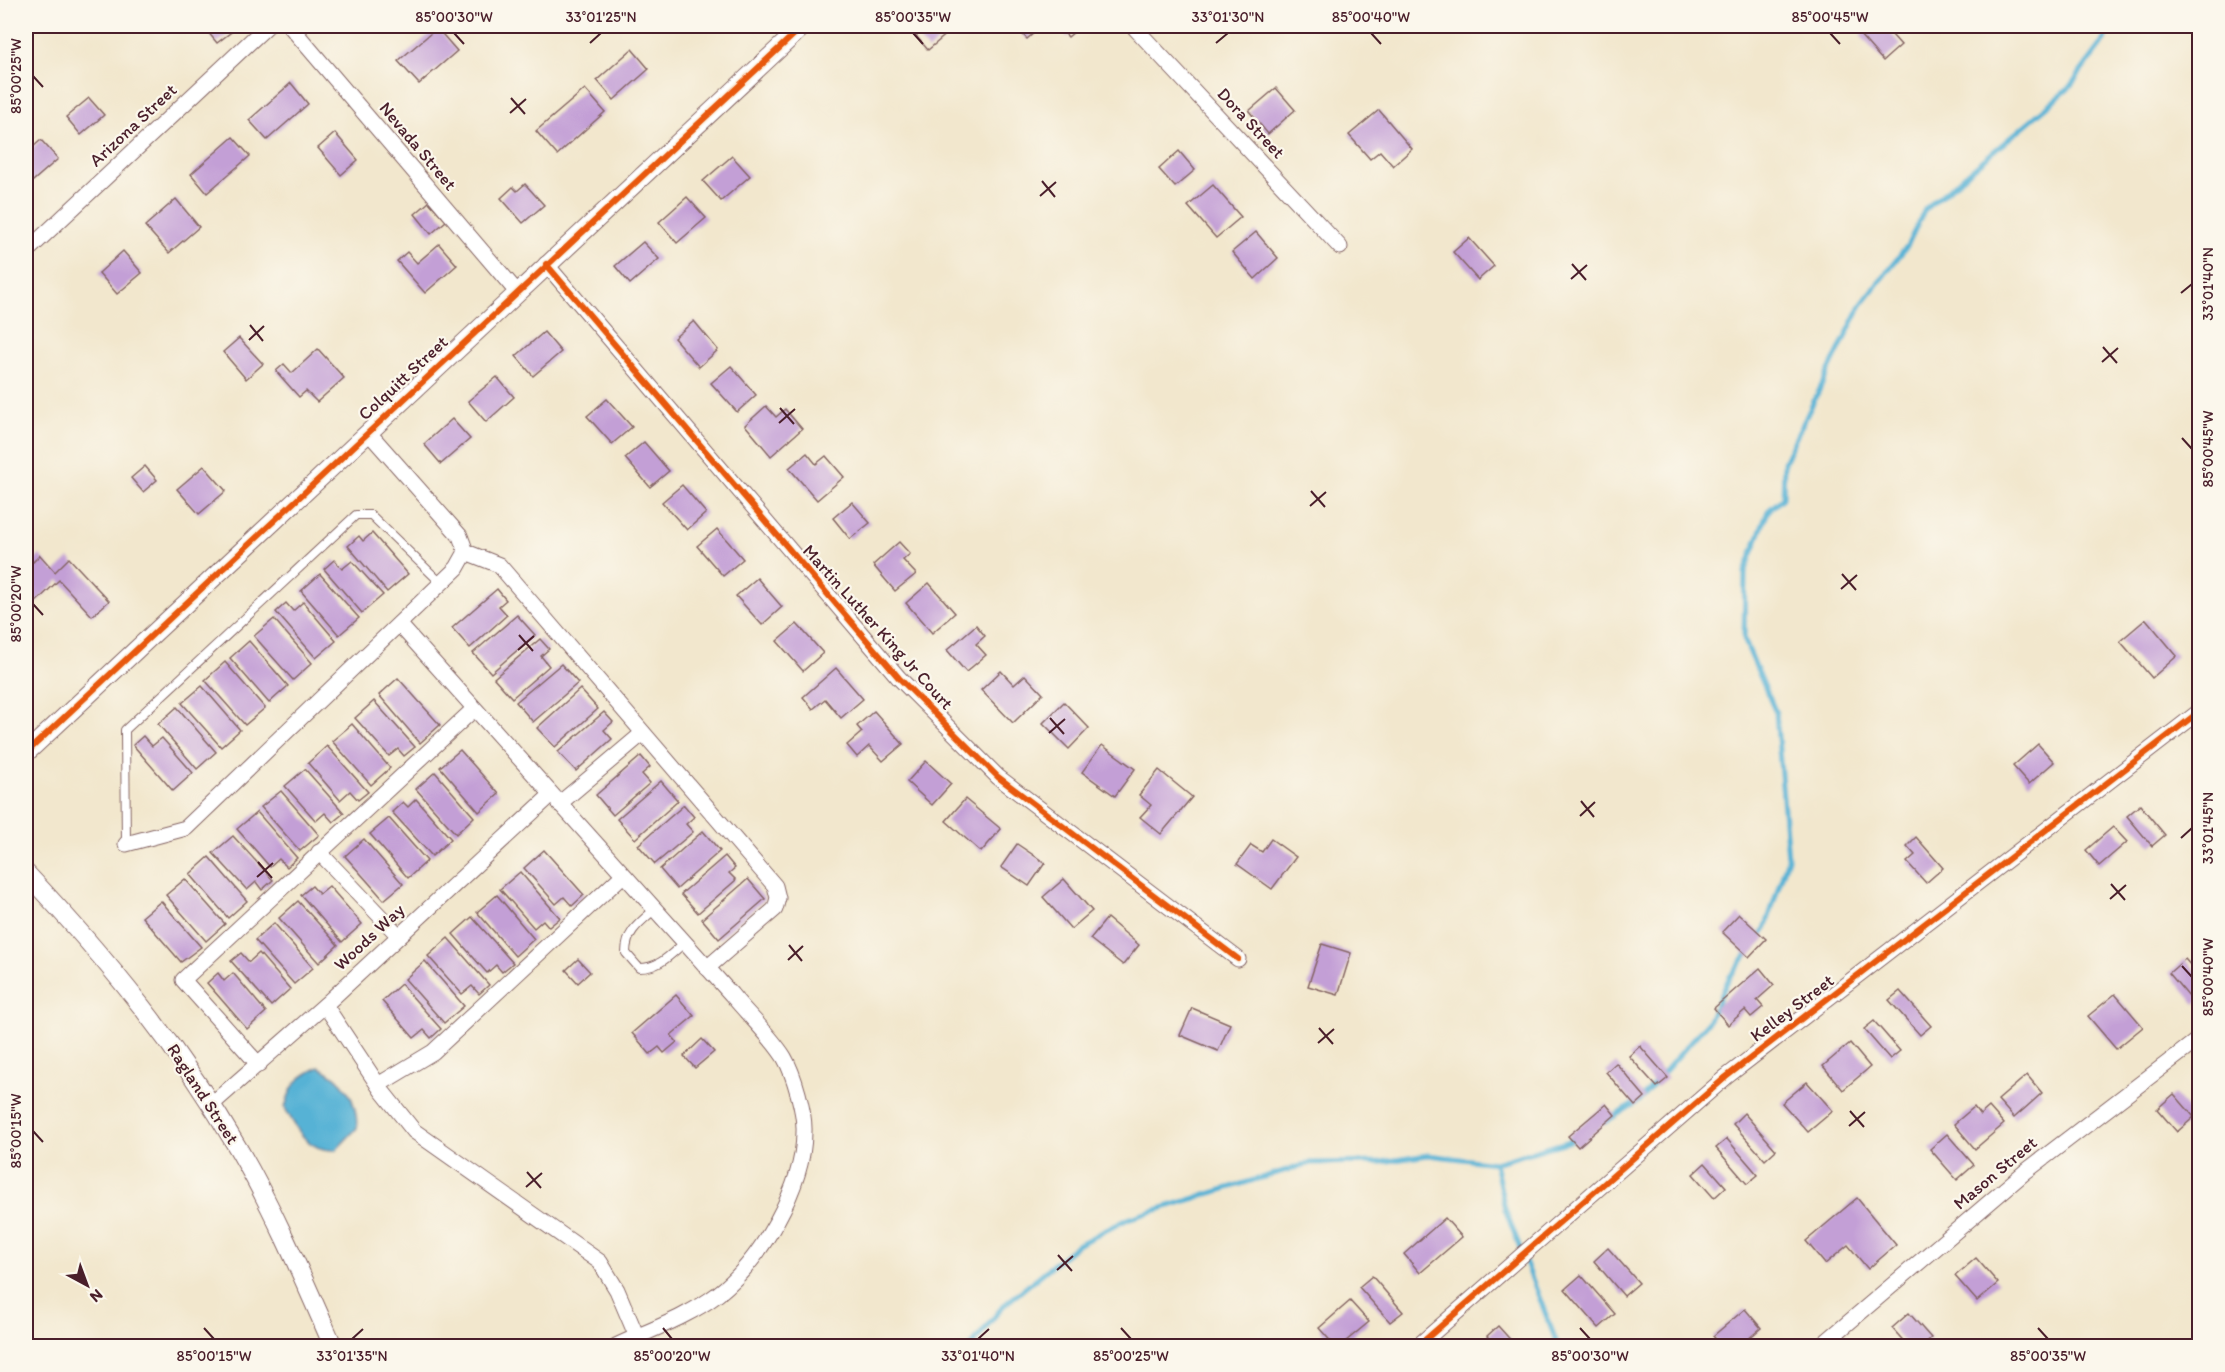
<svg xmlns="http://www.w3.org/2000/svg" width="2225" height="1372" font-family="Itim,sans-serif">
  <rect width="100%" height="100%" fill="#fbf7ec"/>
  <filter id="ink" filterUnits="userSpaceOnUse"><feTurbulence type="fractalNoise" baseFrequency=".0167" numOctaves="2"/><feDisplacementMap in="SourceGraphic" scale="12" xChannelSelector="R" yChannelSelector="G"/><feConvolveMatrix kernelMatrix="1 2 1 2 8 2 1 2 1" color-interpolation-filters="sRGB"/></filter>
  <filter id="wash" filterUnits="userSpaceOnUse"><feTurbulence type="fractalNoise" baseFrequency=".008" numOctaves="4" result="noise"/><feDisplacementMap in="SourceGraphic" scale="24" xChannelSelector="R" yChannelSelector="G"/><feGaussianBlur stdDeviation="1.35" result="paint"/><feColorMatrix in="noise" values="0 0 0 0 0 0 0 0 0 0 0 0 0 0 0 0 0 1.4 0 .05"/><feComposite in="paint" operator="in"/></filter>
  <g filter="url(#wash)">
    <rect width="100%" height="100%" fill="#f2e7cd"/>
    <path fill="#57b2d5" stroke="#506880" stroke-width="1.5" d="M319,1067c26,12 38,32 38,61l-21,22c-28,2 -39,-20 -51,-42 6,-24 12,-30 34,-41z"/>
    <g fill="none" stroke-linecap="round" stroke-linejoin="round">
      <g stroke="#57b2d5" stroke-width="5">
        <path d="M1757,940l8,-11 23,-71 -12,-145 -32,-74 1,-67 23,-61 15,-13 1,-36 77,-157 46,-59 18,-37 143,-120 33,-44 11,-19"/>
        <path d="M1605,1122l34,-21 69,-79 21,-44 21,-28"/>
        <path d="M1495,1163l10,46 53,137"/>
        <path d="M971,1346l32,-40 74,-61 53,-27 180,-55 72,-1 46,-7 67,8 82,-24"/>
      </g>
    </g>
    <g id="blocks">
      <g fill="#c39fd6">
        <path d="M203,26h36l-22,17z"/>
        <path d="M918,26h38l-28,24 -16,-19z"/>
        <path d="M1015,26h27l-15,13z"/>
        <path d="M1058,26h23l-13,11z"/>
        <path d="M1871,26h13l17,19 -18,16 -23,-26z"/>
        <path d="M437,28l20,23 -38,33 -21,-23z"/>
        <path d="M632,49l17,20 -35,31 -17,-20z"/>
        <path d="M291,83l17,21 -41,36 -18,-20z"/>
        <path d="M1276,88l19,22 -27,24 -19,-23z"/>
        <path d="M585,89l20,23 -48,43 -21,-24z"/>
        <path d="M89,98l15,17 -23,20 -15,-18z"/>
        <path d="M1379,110l33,39 -19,17 -13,-15 -10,8 -21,-24z"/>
        <path d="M335,133l23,27 -17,15 -23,-27z"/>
        <path d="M233,137l17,19 -43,37 -16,-19z"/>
        <path d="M41,140l17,19 -32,28v-34z"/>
        <path d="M1179,151l16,19 -20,17 -16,-18z"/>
        <path d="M732,156l18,20 -29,25 -18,-20z"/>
        <path d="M525,184l19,21 -21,18 -22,-25 12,-11 4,4z"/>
        <path d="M1213,185l28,32 -25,21 -28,-32z"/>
        <path d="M687,197l19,21 -29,25 -18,-21z"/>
        <path d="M176,199l23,28 -30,26 -24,-27z"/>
        <path d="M429,202l17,19 -15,13 -16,-20z"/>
        <path d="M1256,232l22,26 -23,21 -23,-27z"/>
        <path d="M1469,238l25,28 -16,14 -25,-28z"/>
        <path d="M643,242l16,17 -29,25 -15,-18z"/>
        <path d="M439,244l18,21 -32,28 -28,-32 10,-9 10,11z"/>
        <path d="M123,251l19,22 -25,21 -18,-21z"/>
        <path d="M694,321l24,29 -19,17 -25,-29z"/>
        <path d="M544,332l17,20 -28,24 -17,-20z"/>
        <path d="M239,338l24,26 -17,15 -23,-27z"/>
        <path d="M318,349l26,29 -27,24 -11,-11 -7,6 -23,-26 8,-7 8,9z"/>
        <path d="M731,366l25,29 -19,17 -26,-29z"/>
        <path d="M497,377l17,20 -28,25 -18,-21z"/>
        <path d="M607,399l25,28 -20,17 -25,-28z"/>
        <path d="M766,406l10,11 9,-8 17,20 -31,27 -26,-31z"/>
        <path d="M452,419l18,20 -29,25 -17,-20z"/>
        <path d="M644,442l25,29 -19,16 -25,-29z"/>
        <path d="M807,453l9,11 10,-8 18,21 -27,23 -28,-32z"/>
        <path d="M145,466l12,14 -14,12 -12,-14z"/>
        <path d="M204,466l22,25 -27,23 -22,-25z"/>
        <path d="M682,485l24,28 -19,17 -25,-28z"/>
        <path d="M852,502l18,21 -20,16 -17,-21z"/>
        <path d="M717,529l26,30 -20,17 -26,-30z"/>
        <path d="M372,533l36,41 -21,18 -39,-46 11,-10 4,5z"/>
        <path d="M899,542l11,12 -7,6 13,14 -21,17 -22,-26z"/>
        <path d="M26,553l7,9 7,-7 15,17 14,-14 40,43 -17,15 -33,-36 -24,23 -9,-10z"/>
        <path d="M334,560l8,9 10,-8 31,34 -21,18 -38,-44z"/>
        <path d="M320,574l39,44 -20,17 -38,-44z"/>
        <path d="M757,578l25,29 -20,18 -26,-29z"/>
        <path d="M929,583l26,30 -23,20 -26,-30z"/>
        <path d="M497,589l9,11 -7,6 8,9 -37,33 -18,-20z"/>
        <path d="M303,602l33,39 -20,17 -40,-46 10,-9 7,8z"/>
        <path d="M517,615l18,20 -44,38 -18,-20z"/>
        <path d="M274,619l38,44 -19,17 -39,-44z"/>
        <path d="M2146,619l31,37 -25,22 -32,-37z"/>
        <path d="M797,624l26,29 -20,18 -26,-30z"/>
        <path d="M976,625l9,11 -9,8 10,11 -20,17 -19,-22z"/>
        <path d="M540,639l9,10 -8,7 8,10 -37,32 -18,-20z"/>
        <path d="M249,641l39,45 -19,17 -39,-45z"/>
        <path d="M225,662l40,46 -20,17 -40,-45z"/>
        <path d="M561,664l17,19 -45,39 -17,-20z"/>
        <path d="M836,668l27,31 -22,19 -16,-19 -12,10 -10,-12z"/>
        <path d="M1001,671l13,14 11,-10 18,19 -30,29 -32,-33z"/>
        <path d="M398,678l42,47 -20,18 -41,-48z"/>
        <path d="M202,686l38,44 -19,17 -39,-44z"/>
        <path d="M580,689l18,20 -43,38 -18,-19z"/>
        <path d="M374,701l41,46 -11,9 -6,-7 -9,7 -34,-38z"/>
        <path d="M1064,702l25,26 -20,21 -26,-26z"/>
        <path d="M177,707l39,45 -19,17 -39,-45z"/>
        <path d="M874,711l29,33 -20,17 -14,-15 -12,11 -10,-12 15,-13 -5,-6z"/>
        <path d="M604,712l9,10 -9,8 8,9 -36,32 -18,-19z"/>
        <path d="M352,724l38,44 -19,17 -39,-44z"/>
        <path d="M143,736l9,10 10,-8 31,35 -20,18 -40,-46z"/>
        <path d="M2038,744l16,18 -25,22 -16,-18z"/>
        <path d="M1102,745l33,24 -20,27 -33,-24z"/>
        <path d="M327,746l41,46 -10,8 -8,-9 -10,9 -32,-37z"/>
        <path d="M460,750l39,44 -20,18 -39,-45z"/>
        <path d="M641,756l9,11 -8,7 8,9 -37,32 -17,-20z"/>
        <path d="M926,761l25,23 -19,21 -25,-23z"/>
        <path d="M305,769l39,44 -11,9 -8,-9 -9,8 -31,-35z"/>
        <path d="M1159,770l33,27 -31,37 -21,-17 11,-12 -12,-10z"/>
        <path d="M435,772l39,45 -18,17 -40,-45z"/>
        <path d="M661,781l17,20 -43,38 -18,-20z"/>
        <path d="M281,791l38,44 -19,16 -39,-44z"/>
        <path d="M416,799l35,40 -19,17 -40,-44 11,-10 5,5z"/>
        <path d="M965,799l36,30 -20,23 -35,-31z"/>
        <path d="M684,805l10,12 -8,7 7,8 -38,32 -17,-19z"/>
        <path d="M2140,805l25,30 -13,11 -25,-30z"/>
        <path d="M257,812l40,46 -10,9 -8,-8 -9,8 -33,-38z"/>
        <path d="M389,818l38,43 -19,17 -38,-44z"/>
        <path d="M2113,827l14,15 -28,24 -13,-16z"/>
        <path d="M703,831l17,20 -43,38 -17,-20z"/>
        <path d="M233,836l40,44 -11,10 -6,-8 -9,8 -34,-37z"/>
        <path d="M1916,837l27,31 -17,15 -19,-21 8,-7 -8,-9z"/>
        <path d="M364,839l39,45 -19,16 -39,-44z"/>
        <path d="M1271,839l25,18 -24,32 -35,-25 14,-19 11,7z"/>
        <path d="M1017,844l28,19 -16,23 -28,-19z"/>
        <path d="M544,850l40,45 -12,11 -8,-9 -8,7 -32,-36z"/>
        <path d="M725,856l10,12 -6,5 7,7 -38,33 -17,-19z"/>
        <path d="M209,857l38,44 -19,17 -38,-44z"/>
        <path d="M520,872l40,46 -11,9 -6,-7 -9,8 -34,-39z"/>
        <path d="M185,879l40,45 -19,17 -40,-46z"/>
        <path d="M748,879l17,20 -46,40 -17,-20z"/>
        <path d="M1064,879l28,32 -21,18 -28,-32z"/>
        <path d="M312,886l7,8 10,-8 33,38 -20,18 -41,-47z"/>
        <path d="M497,895l37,44 -19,17 -38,-44z"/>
        <path d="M161,901l40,46 -20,15 -39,-45z"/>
        <path d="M298,901l40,44 -19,18 -40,-45z"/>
        <path d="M1739,914l27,25 -17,18 -27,-25z"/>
        <path d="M472,917l41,46 -11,9 -6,-7 -9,8 -34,-39z"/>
        <path d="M1107,918l32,27 -16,20 -33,-26z"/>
        <path d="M274,923l39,45 -19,16 -39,-44z"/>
        <path d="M448,938l41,47 -10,9 -7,-8 -10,8 -34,-38z"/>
        <path d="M1322,944l29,9 -13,42 -30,-9z"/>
        <path d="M241,953l8,9 10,-9 31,36 -19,17 -40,-45z"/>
        <path d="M578,959l12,13 -12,11 -12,-13z"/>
        <path d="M2185,959l15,17v24l-5,4 -26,-31z"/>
        <path d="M425,961l39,45 -20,17 -39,-44z"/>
        <path d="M1760,968l14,17 -17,15 6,7 -12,10 -6,-7 -17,15 -14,-17z"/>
        <path d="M218,973l6,8 9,-8 33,39 -19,17 -40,-46z"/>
        <path d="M401,984l40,45 -10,9 -7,-8 -10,8 -32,-37z"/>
        <path d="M1900,991l31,35 -11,9 -31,-35z"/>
        <path d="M2115,994l28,33 -27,22 -28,-33z"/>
        <path d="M676,995l18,21 -23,19 6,7 -13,11 -5,-6 -9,7 -18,-21z"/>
        <path d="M1192,1008l38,16 -12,27 -38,-16z"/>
        <path d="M1874,1021l26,30 -10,8 -26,-30z"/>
        <path d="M702,1039l12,13 -19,16 -11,-12z"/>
        <path d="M1850,1043l20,24 -27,23 -20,-24z"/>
        <path d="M1640,1046l28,32 -11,9 -28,-31z"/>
        <path d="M1616,1063l29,34 -10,9 -29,-34z"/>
        <path d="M2027,1075l15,18 -28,25 -16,-18z"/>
        <path d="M1807,1082l26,29 -25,21 -26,-29z"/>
        <path d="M2174,1094l20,23 -17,15 -20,-23z"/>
        <path d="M1606,1104l9,11 -37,32 -10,-11z"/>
        <path d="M1974,1107l6,8 9,-8 15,17 -29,25 -21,-25z"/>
        <path d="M1744,1113l32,37 -11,10 -32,-36z"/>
        <path d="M1947,1134l27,31 -17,15 -27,-31z"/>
        <path d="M1727,1139l31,36 -11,9 -31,-36z"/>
        <path d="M1705,1163l21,24 -12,11 -21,-24z"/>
        <path d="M1857,1198l39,47 -28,24 -20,-24 -23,19 -19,-23z"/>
        <path d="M1445,1218l17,19 -42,36 -16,-19z"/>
        <path d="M1608,1248l31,35 -15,13 -30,-35z"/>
        <path d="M1976,1258l22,25 -21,18 -22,-25z"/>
        <path d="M1581,1275l34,39 -16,14 -34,-39z"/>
        <path d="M1372,1276l31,36 -13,10 -31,-35z"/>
        <path d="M1350,1301l19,21 -29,24h-5l-16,-18z"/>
        <path d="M1745,1309l16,19 -21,18h-18l-9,-10z"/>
        <path d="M1909,1313l22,25 -9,8h-14l-16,-18z"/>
        <path d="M1498,1326l18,20h-20l-9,-10z"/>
      </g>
    </g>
  </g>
  <g filter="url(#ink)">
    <use href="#blocks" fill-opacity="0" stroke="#856564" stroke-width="1.5"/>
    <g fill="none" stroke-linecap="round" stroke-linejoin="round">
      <g stroke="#856564" stroke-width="10">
        <g id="service">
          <path d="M126,844l-1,-114 231,-215h15l71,69"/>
          <path d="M654,910c-15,13 -28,22 -28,43l13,15c20,0 30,-12 45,-25"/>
        </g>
      </g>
      <g stroke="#856564" stroke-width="17">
        <g id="minor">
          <path d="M290,26l226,265"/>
          <path d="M1133,26l207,221"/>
          <path d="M26,252l241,-226"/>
          <path d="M546,264l353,414 99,99 240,182"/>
          <path d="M466,552l33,13 276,321 3,12 -3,11 -68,59"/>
          <path d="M399,624l332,370c17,21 39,41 53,63 10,17 21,56 20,75 0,55 -44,129 -86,162 -30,23 -68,36 -102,52"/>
          <path d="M559,804l84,-71"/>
          <path d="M126,844l60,-16 271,-260 9,-16 -6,-16 -92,-104"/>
          <path d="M319,852l80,84"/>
          <path d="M325,1005l57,86 32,40 186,131 17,28 20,47"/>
          <path d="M259,1065l-76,-85 291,-271"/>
          <path d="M378,1085l55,-33 190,-177"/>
          <path d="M211,1105l114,-100 226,-210"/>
          <path d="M1418,1346l308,-269 474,-366"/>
          <path d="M1821,1346l204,-174 175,-134"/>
        </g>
      </g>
      <g stroke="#856564" stroke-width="20">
        <g id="tertiary">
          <path d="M26,753l777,-727"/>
          <path d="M26,873c80,85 154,175 213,277 36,62 65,130 94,196"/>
        </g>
      </g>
      <use href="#service" stroke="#fff" stroke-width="8"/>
      <use href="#minor" stroke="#fff" stroke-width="15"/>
      <use href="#tertiary" stroke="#fff" stroke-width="18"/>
      <g stroke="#fbf7ec" stroke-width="10">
        <g id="cycleway">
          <path d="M546,264l353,414 99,99 240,182"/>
          <path d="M26,753l777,-727"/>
          <path d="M1418,1346l308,-269 474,-366"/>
        </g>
      </g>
      <use href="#cycleway" stroke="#e8590c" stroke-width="6"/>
    </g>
  </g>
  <path fill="none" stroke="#4a1f2b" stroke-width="2" d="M454,33l10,11M913,33l10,11M1371,33l10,11M1830,33l10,11M590,43l11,-10M1216,43l12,-10M33,76l10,11M511,98l14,16M510,113l16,-14M1042,181l13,16M1040,196l16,-14M1572,264l14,16M1571,279l16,-14M2181,293l11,-9M250,325l13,16M249,340l15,-14M2103,347l14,16M2102,362l16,-14M780,408l14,16M779,423l16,-14M2182,438l10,11M1311,491l14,16M1310,506l16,-14M1842,574l14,16M1841,589l16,-14M33,604l10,11M519,635l14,16M518,650l16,-14M1050,718l14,16M1049,733l16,-14M1581,801l13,16M1580,816l15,-14M2181,838l11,-10M258,862l14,16M257,877l16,-14M2111,884l14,16M2110,899l16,-14M789,945l13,16M788,960l15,-14M2182,966l10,11M1319,1028l14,16M1318,1043l16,-14M1850,1111l14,16M1849,1126l16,-14M33,1131l10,11M527,1172l14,16M526,1187l16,-14M1058,1255l14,16M1057,1270l16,-14M204,1328l10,11M663,1328l9,11M1121,1328l10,11M1580,1328l10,11M2038,1328l10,11M352,1339l11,-10M978,1339l11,-10"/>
  <g text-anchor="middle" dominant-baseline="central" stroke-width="4.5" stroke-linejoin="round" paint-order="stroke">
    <g font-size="18" fill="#4a1f2b" stroke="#fbf7ec">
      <text transform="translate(1251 123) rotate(47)">Dora Street</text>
      <text transform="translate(133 125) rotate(-43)">Arizona Street</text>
      <text transform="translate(418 146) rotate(50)">Nevada Street</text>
      <text transform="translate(403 378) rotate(-43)">Colquitt Street</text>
      <text transform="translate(878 627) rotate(48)">Martin Luther King Jr Court</text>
      <text transform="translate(369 937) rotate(-43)">Woods Way</text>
      <text transform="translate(1792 1008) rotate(-37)">Kelley Street</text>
      <text transform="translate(203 1094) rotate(57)">Ragland Street</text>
      <text transform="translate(1995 1173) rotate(-40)">Mason Street</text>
    </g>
  </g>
  <rect width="2225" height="1372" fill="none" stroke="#fbf7ec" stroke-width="66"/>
  <g transform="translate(87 1285) rotate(139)" stroke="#fbf7ec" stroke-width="4.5" paint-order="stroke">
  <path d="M0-4.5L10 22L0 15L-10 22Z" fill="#4a1f2b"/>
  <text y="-9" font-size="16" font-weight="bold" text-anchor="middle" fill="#4a1f2b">N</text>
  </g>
  <rect x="33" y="33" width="2159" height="1306" fill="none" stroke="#4a1f2b" stroke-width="2"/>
  <g font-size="15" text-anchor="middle" fill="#4a1f2b">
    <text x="454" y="22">85°00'30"W</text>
    <text x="601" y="22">33°01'25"N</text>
    <text x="913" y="22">85°00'35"W</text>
    <text x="1228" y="22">33°01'30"N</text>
    <text x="1371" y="22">85°00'40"W</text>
    <text x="1830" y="22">85°00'45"W</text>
    <text transform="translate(16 76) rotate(-90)" y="5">85°00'25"W</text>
    <text transform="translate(2208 284) rotate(-90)" y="5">33°01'40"N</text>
    <text transform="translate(2208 449) rotate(-90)" y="5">85°00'45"W</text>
    <text transform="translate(16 604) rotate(-90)" y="5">85°00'20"W</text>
    <text transform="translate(2208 828) rotate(-90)" y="5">33°01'45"N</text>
    <text transform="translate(2208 977) rotate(-90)" y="5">85°00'40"W</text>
    <text transform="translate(16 1131) rotate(-90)" y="5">85°00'15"W</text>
    <text x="214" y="1361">85°00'15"W</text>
    <text x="352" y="1361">33°01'35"N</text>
    <text x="672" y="1361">85°00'20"W</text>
    <text x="978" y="1361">33°01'40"N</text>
    <text x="1131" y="1361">85°00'25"W</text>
    <text x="1590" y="1361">85°00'30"W</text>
    <text x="2048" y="1361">85°00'35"W</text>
  </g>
</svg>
